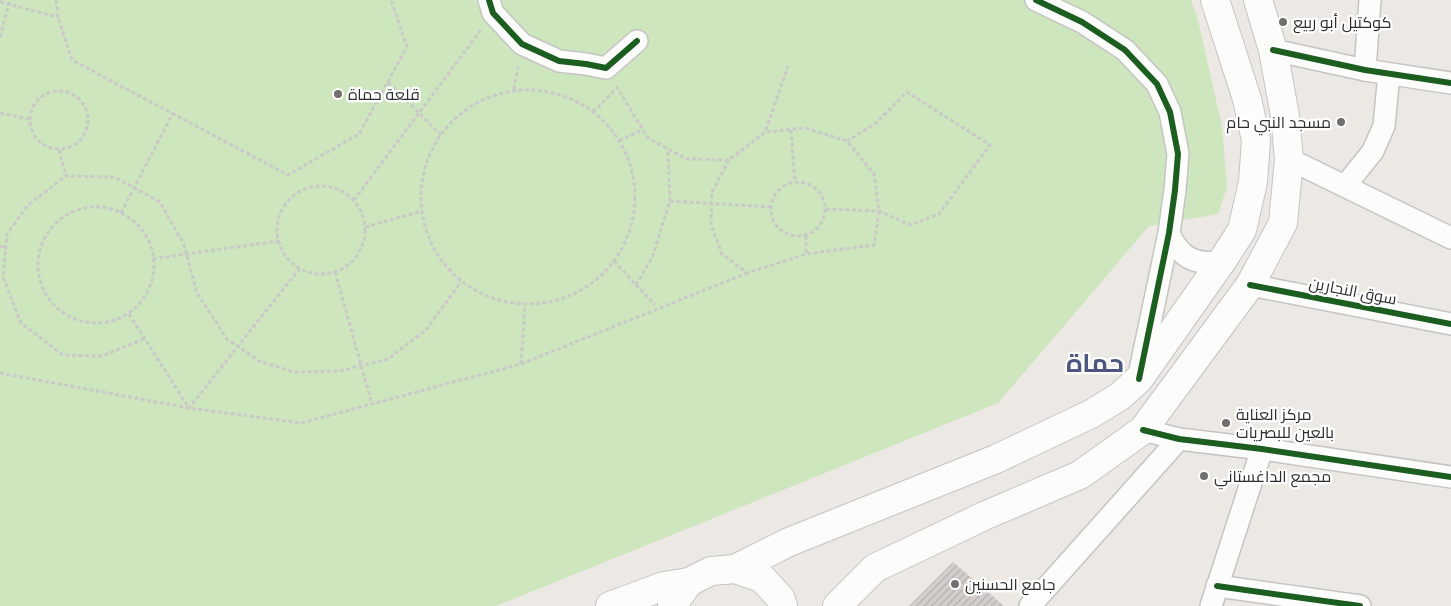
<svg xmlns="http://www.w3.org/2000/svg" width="1451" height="606" font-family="Karla,Cairo,sans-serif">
  <defs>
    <pattern id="building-hatch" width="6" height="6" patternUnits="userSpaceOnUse" patternTransform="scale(1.25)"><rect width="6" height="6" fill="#d1cecb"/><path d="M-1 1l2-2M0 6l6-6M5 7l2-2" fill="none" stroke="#b4b1af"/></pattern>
  </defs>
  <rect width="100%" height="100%" fill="#ece8e4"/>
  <path fill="#cee6be" d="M0,0h1191l6,16 25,110 5,61 -9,27 -69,12 -151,177 -502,203h-496z"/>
  <path fill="url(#building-hatch)" d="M953,562l51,44h-95z"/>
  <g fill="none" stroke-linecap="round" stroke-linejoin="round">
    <g stroke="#c5c4c5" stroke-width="24">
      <g id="minor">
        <path d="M489,0l4,13 29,31 37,17 27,3 20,4 31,-27"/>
        <path d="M1036,0l46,22 43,28 32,34 13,28 8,42 -3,36 -6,43 -30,142"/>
        <path d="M1273,50l92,20 86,13"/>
        <path d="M1365,70l5,-70"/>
        <path d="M1289,159l162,79"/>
        <path d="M1345,186l28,-35 11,-25 5,-52"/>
        <path d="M1169,233c11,25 27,33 53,28"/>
        <path d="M1250,285l201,39"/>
        <path d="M1143,430l36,9 83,10 189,28"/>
        <path d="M1217,586l143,20"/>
        <path d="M1030,606l149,-167"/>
        <path d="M1211,606l51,-157"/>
      </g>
    </g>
    <g stroke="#c5c4c5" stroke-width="30">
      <g id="secondary">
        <path d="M735,569l54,-27 207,-83 95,-45 28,-17 20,-18 83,-118 20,-31 11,-48 3,-42 -9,-41 -32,-99"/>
        <path d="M610,606l54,-20 25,-4"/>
        <path d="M672,606l17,-24 22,-11 24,-2 27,9 19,21 2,7"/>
        <path d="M837,606l38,-38 109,-52 96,-41 63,-45 107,-145 33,-62 6,-64 -4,-43 -12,-66 -15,-50"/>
      </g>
    </g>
    <g stroke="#c9c9c8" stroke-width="3" stroke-dasharray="4 2.5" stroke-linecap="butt">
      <path d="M56,0l2,17 14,43 216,115 71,-41 48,-87 -16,-47"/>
      <path d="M0,2l58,15"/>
      <path d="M0,37l10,-37"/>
      <path d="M388,82l53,53"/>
      <path d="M616,86l32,52 39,21 42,1 36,-28 23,-66"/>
      <path d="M514,89l4,-22"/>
      <circle cx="528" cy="197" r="107"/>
      <circle cx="59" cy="120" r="29"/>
      <path d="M593,112l23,-23"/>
      <path d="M0,113l29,6"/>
      <path d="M791,130l4,52"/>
      <path d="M619,141l23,-11"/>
      <path d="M59,150l7,26"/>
      <path d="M729,160l-17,32 -1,33 11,29 25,19 59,-19 68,-9 5,-34 -5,-37 -27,-33 -42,-13 -40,4"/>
      <circle cx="798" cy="209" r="27"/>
      <circle cx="321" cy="230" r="44"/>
      <path d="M354,200l127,-170"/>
      <path d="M670,201l101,6"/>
      <circle cx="96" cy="265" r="58"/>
      <path d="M826,209l53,2 31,14 29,-11 51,-69 -83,-53 -31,31 -29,18"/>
      <path d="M121,213l52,-100"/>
      <path d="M365,227l57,-16"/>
      <path d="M806,236v18"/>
      <path d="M0,246l6,2"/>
      <path d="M153,259l125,-18"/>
      <path d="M614,261l41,44"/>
      <path d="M335,272l37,132"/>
      <path d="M636,285l16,-27 18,-57 -2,-52"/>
      <path d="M129,314l60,94 111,-140"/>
      <path d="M144,339l-42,17 -39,-1 -42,-32 -18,-46 4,-43 21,-29 38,-29 48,1 46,25 24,43 13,48 30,46 32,22 35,11 46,-1 48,-12 38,-29 35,-48"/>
      <path d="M521,364l4,-58"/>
      <path d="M0,373l189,35 112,15 220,-59 226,-91"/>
    </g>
    <use href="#minor" stroke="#fcfcfb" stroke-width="21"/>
    <use href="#secondary" stroke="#fcfcfb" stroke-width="28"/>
    <g stroke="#fff" stroke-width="9">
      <g id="cycleway">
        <path d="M489,0l4,13 29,31 37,17 27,3 20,4 31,-27"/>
        <path d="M1036,0l46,22 43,28 32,34 13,28 8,42 -3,36 -6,43 -30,146"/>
        <path d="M1273,50l92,20 86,13"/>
        <path d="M1250,285l201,39"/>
        <path d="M1143,430l36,9 83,10 189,28"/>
        <path d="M1217,586l143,20"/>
      </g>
    </g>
    <use href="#cycleway" stroke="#1b5e20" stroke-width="6"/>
  </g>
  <g fill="#706f6e" stroke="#fff" stroke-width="2">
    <circle cx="1283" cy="22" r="5"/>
    <circle cx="338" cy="94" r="5"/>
    <circle cx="1341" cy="122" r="5"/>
    <circle cx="1226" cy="423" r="5"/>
    <circle cx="1204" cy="476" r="5"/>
    <circle cx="955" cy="584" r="5"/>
  </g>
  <g text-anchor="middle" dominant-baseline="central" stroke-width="4.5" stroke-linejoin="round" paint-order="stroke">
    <g font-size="16" fill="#2e2e2e" stroke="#fff" text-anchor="start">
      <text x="1293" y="22">كوكتيل أبو ربيع</text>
      <text x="348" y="94">قلعة حماة</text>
      <text x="1331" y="122" text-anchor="end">مسجد النبي حام</text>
      <text x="1236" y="414">مركز العناية<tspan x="1236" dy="18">بالعين للبصريات</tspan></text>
      <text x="1214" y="476">مجمع الداغستاني</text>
      <text x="965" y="584">جامع الحسنين</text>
    </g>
    <g font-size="16" fill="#2e2e2e" stroke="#fff">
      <text transform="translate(1353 291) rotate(11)">سوق النجارين</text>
    </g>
    <g font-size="26" font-weight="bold" fill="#4d5680" stroke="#fff">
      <text x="1095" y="363">حماة</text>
    </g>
  </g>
</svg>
